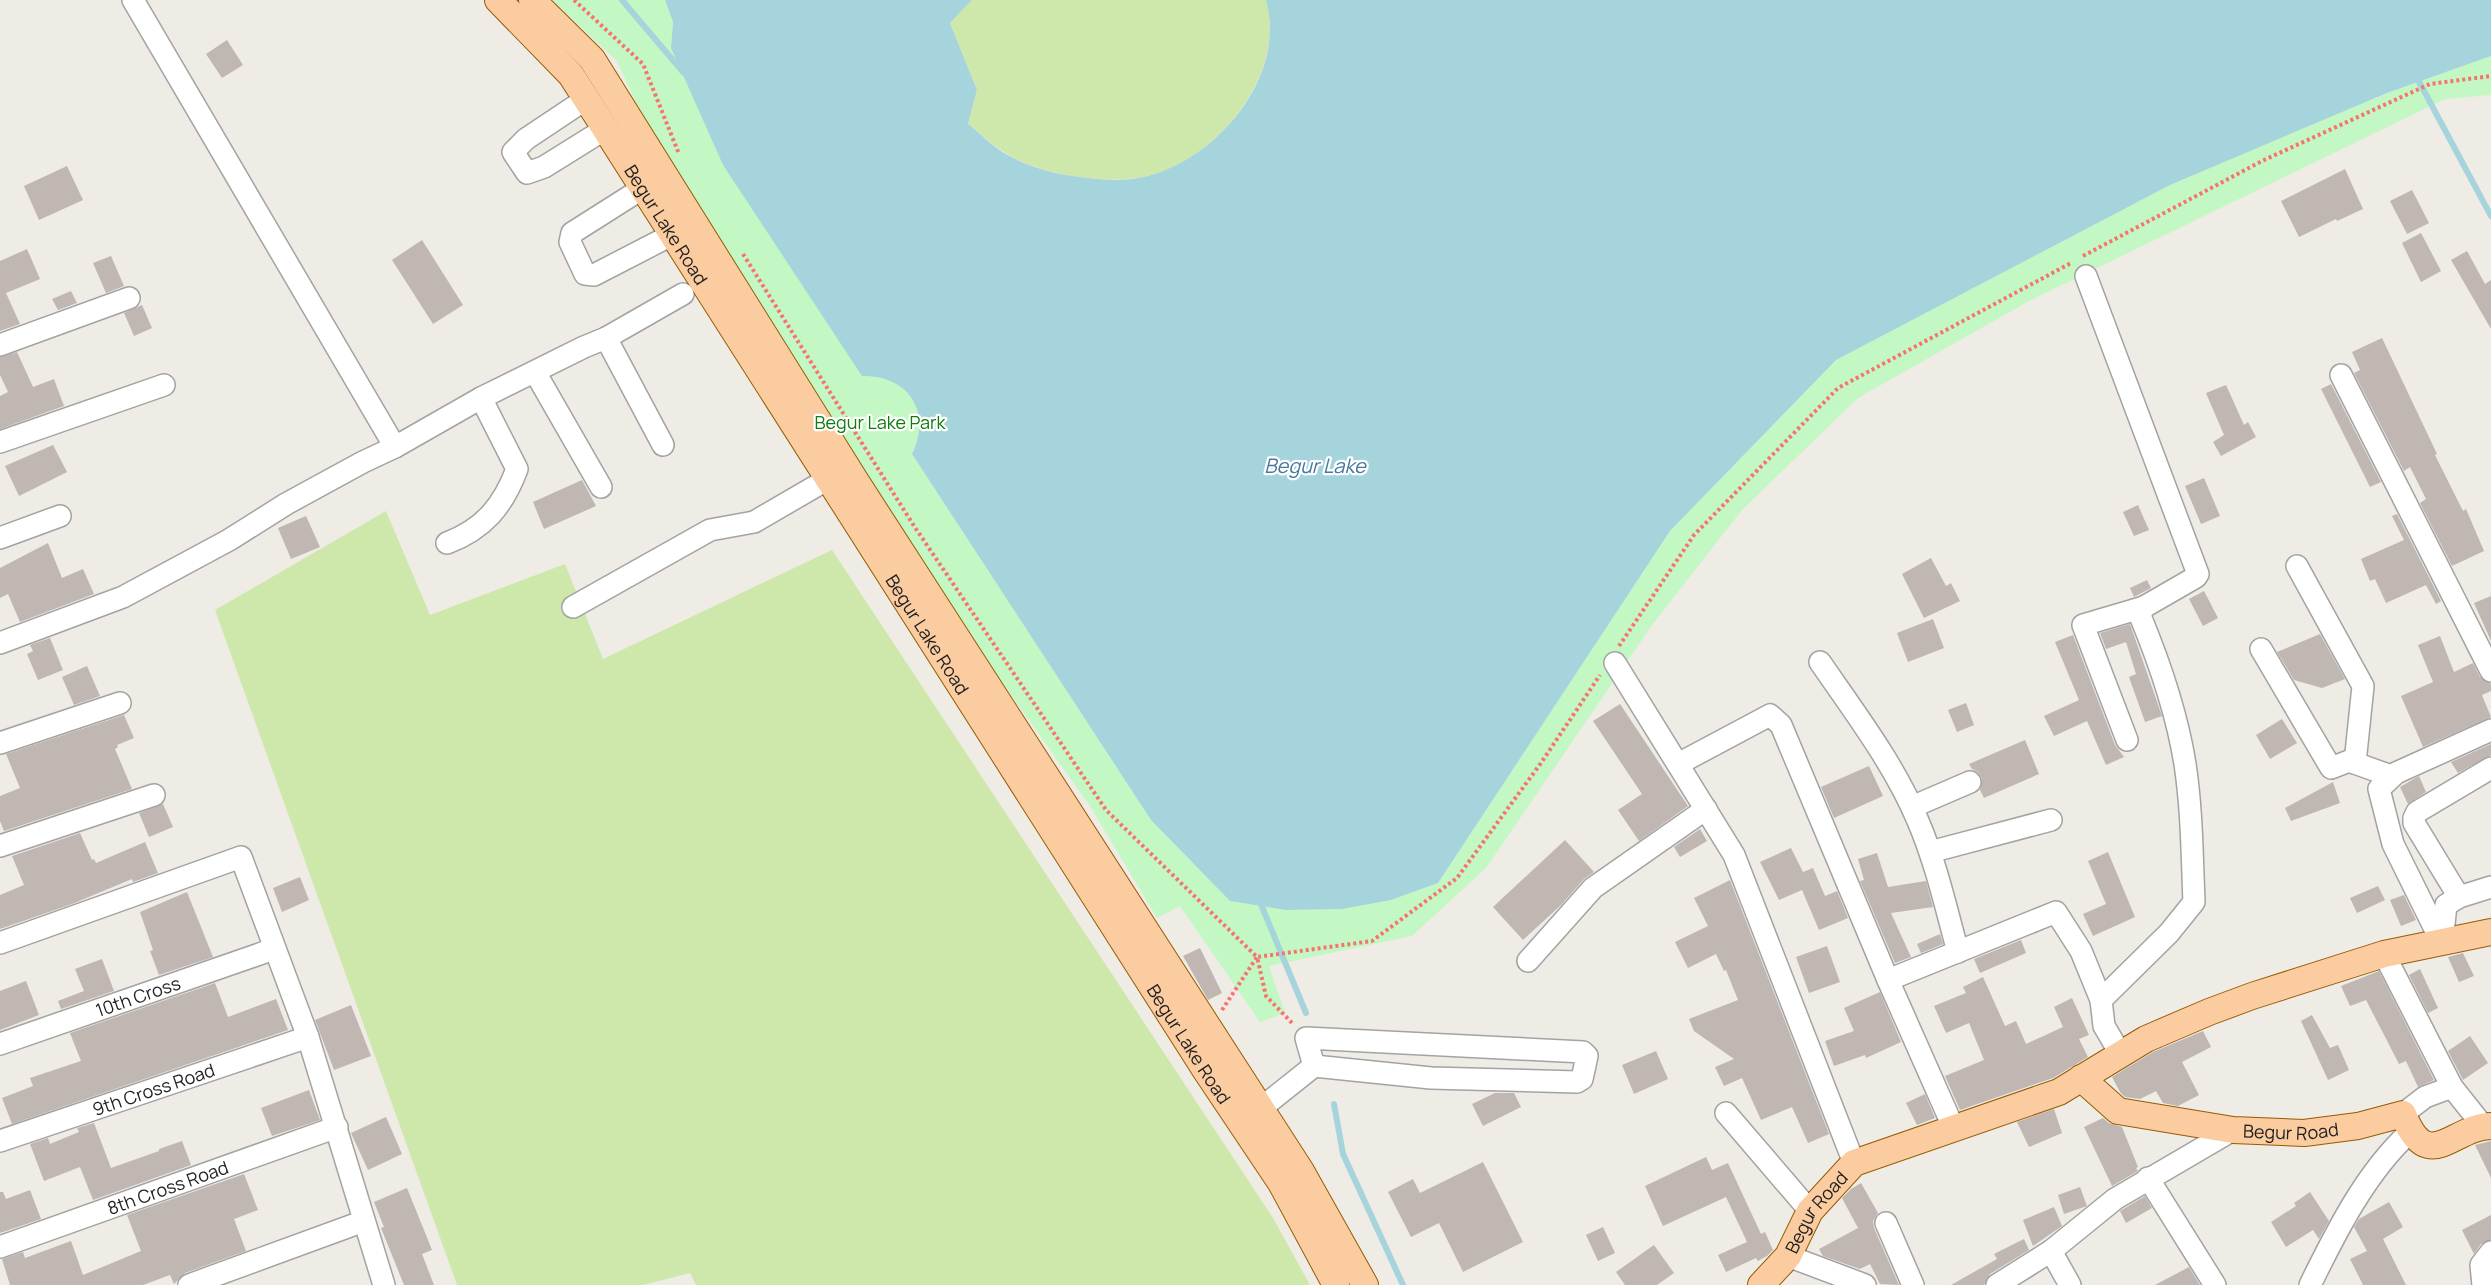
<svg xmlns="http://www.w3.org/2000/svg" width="2491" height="1285" font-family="Manrope,sans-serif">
  <rect width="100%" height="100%" fill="#efebe5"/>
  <g fill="#cee8ac">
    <path d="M972,0h294c10,37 0,72 -21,103 -23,36 -66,70 -109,75 -22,3 -43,1 -64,-2 -23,-4 -49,-11 -68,-24 -13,-8 -24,-19 -36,-28l9,-34 -27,-67z"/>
    <path d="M386,511l44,104 135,-51 38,95 229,-109 441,668 37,67h-614l-6,-12 -47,12h-186l-242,-675z"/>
  </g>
  <path fill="#c3f8c4" d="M552,0h113l8,22 -2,26 203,327c41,8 55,42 38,79l239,366 79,81 56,9 56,-1 49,-9 47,-17 232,-352 166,-171 334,-175 217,-92 104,-37v39l-46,4 -416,202 -171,97 -116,112 -90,115 -166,243 -74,68 -143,30 16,47 -25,9 -80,-116 -23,12 -67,-112 -126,-177 -204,-325 -109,-168 -34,-75z"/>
  <path fill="#a6d4dc" d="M665,0h307l-22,23 27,67 -9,34c12,9 23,21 36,29 20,12 46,20 69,23 21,3 44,6 65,2 42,-7 83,-38 107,-74 21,-31 31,-67 21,-104h1225v56l-104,37 -217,92 -334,175 -166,171 -232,352 -47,17 -49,9 -56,1 -56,-9 -79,-81 -239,-366c20,-42 -3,-79 -50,-78l-139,-211 -52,-117 2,-26z"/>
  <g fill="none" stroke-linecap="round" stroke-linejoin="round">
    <g stroke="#a6d4dc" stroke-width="6">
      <path d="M622,0l61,72"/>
      <path d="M2416,76l75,140"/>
      <path d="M1260,902l46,111"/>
      <path d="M1334,1104l9,50 60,131"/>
    </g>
  </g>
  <g fill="#c0b7b2">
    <path d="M227,40l16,25 -21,13 -16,-24z"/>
    <path d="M67,166l16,34 -44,20 -15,-34z"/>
    <path d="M2345,169l18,40 -26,12 -1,-2 -37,18 -18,-36z"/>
    <path d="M2412,190l17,33 -22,11 -17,-33z"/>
    <path d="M2421,233l20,38 -20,11 -19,-39z"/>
    <path d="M422,240l41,65 -30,19 -41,-64z"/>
    <path d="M27,249l13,30 -34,14 14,31 -20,7v-70z"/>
    <path d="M2467,251l18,33 6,-4v49l-40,-69z"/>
    <path d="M111,256l13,30 -18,7 -13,-30z"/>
    <path d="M71,291l6,12 -19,7 -6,-11z"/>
    <path d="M142,305l10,23 -18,8 -10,-23z"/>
    <path d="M2382,338l55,116 -2,1 28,56 3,-2 18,42 -32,15 -32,-63 6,-4 -16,-32 -6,4 -50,-98 6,-3 -8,-18z"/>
    <path d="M17,352l16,35 21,-8 10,27 -64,23v-33l8,-4 -8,-17v-18z"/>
    <path d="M2331,384l50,98 -11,5 -49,-98z"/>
    <path d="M2226,385l18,40 4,-3 8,15 -35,19 -8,-14 11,-7 -18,-42z"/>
    <path d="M53,445l14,27 -48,24 -14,-30z"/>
    <path d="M2204,478l16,38 -19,8 -16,-38z"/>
    <path d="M582,480l14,26 -52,23 -11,-27z"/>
    <path d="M2138,505l11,25 -15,6 -11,-24z"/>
    <path d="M2397,514l44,87 -5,3 -10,-19 -40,18 -11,-24 -5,2 -9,-22 43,-19 -12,-24z"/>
    <path d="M306,516l14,31 -29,12 -13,-31z"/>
    <path d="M48,543l14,35 21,-9 11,25 -74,28 -12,-28 -8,4v-30z"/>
    <path d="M1931,558l15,28 5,-3 9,18 -36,17 -22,-44z"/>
    <path d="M2147,580l4,8 -17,9 -4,-9z"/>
    <path d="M2204,591l14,27 -15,8 -14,-27z"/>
    <path d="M2491,596v45l-17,-38z"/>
    <path d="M1933,619l11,29 -36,14 -11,-29z"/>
    <path d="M2130,624l32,92 -17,6 -16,-45 7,-3 -10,-32 -20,7 -6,-16z"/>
    <path d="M2320,634l25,45 -23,9 -28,-8 -17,-28z"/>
    <path d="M2073,635l42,110 9,12 -18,8 -19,-44 -33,15 -10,-20 35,-16 -24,-58z"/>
    <path d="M2440,636l14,36 19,-9 7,14 11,7v7l-9,4 9,22 -68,30 -22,-51 32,-14 -15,-37z"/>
    <path d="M50,638l13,32 -25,10 -11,-26 6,-3 -3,-6z"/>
    <path d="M87,666l13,30 -26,9 -12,-28z"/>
    <path d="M1966,703l8,22 -17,7 -9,-22z"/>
    <path d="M1620,704l68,102 -49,35 -21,-31 24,-16 -49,-73z"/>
    <path d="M124,715l10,23 -17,7 1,2 -3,2 17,40 -128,42 -4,-10v-25l20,-8 -14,-34z"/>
    <path d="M2282,719l15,24 -27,16 -14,-24z"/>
    <path d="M2025,740l14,34 -55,24 -4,-8 2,-12 -4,-6 -6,-3 -3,-5z"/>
    <path d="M2491,744v11l-33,18 -7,-11z"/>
    <path d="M1869,766l14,30 -49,22 -13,-31z"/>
    <path d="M2419,776l7,16 -18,12 -8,-17z"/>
    <path d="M2333,782l7,21 -49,18 -6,-13z"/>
    <path d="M163,804l10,23 -24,10 -10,-24z"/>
    <path d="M1700,829l7,12 -27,16 -6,-10z"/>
    <path d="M80,833l12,27 2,-1 2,4 49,-21 13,31 -25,9 -1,-3 -60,25 -72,25v-34l24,-10 -12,-29z"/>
    <path d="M1565,840l29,32 -10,7 -23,26 -38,35 -30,-33z"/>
    <path d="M1791,848l12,24 10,-4 12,28 12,-5 11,27 -29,12 -17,-40 -23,10 -19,-38z"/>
    <path d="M2108,852l27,65 -42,19 -10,-22 23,-10 -18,-43z"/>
    <path d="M1877,853l11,34 38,-6 7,26 -42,6 20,44 -16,6 -35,-82 4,-1 -6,-21z"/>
    <path d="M300,877l9,23 -27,12 -9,-24z"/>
    <path d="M1730,880l99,254 -21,9 -16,-36 -31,13 -19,-42 -18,8 -9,-19 19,-8 -40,-28 -5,-12 49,-19 -12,-30 -2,1 -8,-17 -28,14 -13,-26 33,-16 -14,-28z"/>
    <path d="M2378,886l7,14 -28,13 -7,-15z"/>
    <path d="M187,892l26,65 -54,18 -9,-24 3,-1 -13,-38z"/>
    <path d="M2404,895l12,25 -15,6 -11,-26z"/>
    <path d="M1940,934l3,10 -22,9 -4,-9z"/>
    <path d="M2021,940l5,13 -46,20 -6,-14z"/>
    <path d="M1827,946l13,36 -31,11 -13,-36z"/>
    <path d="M1200,948l22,45 -14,7 -25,-44z"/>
    <path d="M2463,953l11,23 -15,6 -11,-25z"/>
    <path d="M102,959l12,32 -53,18 -3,-8 26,-10 -9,-22z"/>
    <path d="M2420,969l18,39 -10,5 -19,-38z"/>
    <path d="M2379,971l55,109 -16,7 -12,-26 -7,3 -33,-64 -16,6 -9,-20z"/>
    <path d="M1983,977l22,49 11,-5 10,23 37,-17 -9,-20 18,-9 17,37 -10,4 9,18 -35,21 -93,32 -15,-34 39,-16 -15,-37 -23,10 -12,-27 32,-13 -3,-6z"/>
    <path d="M26,981l13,34 -39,15v-39z"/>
    <path d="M215,983l13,34 48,-18 12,31 -276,94 -10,-26 31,-12 -3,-8 51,-17 -11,-28z"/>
    <path d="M1880,992l21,50 -35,16 -1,-3 -31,11 -9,-25 29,-10 -10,-23z"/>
    <path d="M351,1005l20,51 -37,14 -19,-50z"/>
    <path d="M2312,1015l18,33 8,-3 11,25 -21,10 -27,-59z"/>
    <path d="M2203,1031l8,16 -29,15 17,33 -21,11 -15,-3 -7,-12 -16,8 -15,-2 -5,-5 -8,-15 41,-25z"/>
    <path d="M2470,1036l18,27 -25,17 -15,-29z"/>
    <path d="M1656,1051l12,28 -34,15 -12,-29z"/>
    <path d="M309,1090l11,30 -48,16 -11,-28z"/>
    <path d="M1495,1093h19l7,14 -38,19 -11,-22z"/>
    <path d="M1925,1094l10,24 -18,7 -11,-22z"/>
    <path d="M2054,1109l8,24 -33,14 -12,-25z"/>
    <path d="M386,1117l16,37 -34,16 -17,-37z"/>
    <path d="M2103,1118l6,5 13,4 16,40 -2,1 2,3 -26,15 -28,-59z"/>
    <path d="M94,1123l17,45 48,-17v-2l23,-8 9,24 -98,35 -13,-33 -36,14 -14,-37 18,-6 2,6 29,-12 -2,-4z"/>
    <path d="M2491,1141v37l-16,-33z"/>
    <path d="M1706,1157l6,13 16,-7 33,71 4,-2 8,18 -6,6 -9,5 -2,-3 -30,14 -8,-17 29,-13 -21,-45 -63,29 -18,-40z"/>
    <path d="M1483,1162l40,80 -60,30 -24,-49 -28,14 -23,-45 25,-13 7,14z"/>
    <path d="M244,1174l14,36 -24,9 12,32 -61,22 -11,11 -4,-9 -27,10h-133l-8,-26 21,-7 2,6 46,-17 12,34 58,-24 -14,-36z"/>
    <path d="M1861,1183l17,30 -5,8 1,7 25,57 -19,-1 -10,-20 -10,5 -37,-13 -4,-7 39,-21 -16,-30 9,-9z"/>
    <path d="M2080,1187l7,19 -23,8 -6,-19z"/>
    <path d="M407,1188l25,62 -10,4 12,31h-30l-23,-57 3,-1 -10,-25z"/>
    <path d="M30,1190l11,29 -41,14v-41h3l3,7z"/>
    <path d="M2310,1192l19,29 -10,18 -6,-9 -27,17 -15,-25 25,-16 -2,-3z"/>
    <path d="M2145,1196l7,12 -26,15 -6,-12z"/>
    <path d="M2389,1202l14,25 -20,12 23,46h-43l-13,-26 17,-8 -13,-24 5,-8z"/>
    <path d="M2054,1207l8,19 -29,20 -10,-26z"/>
    <path d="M2491,1215v25l-10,4 -7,10 -12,-24z"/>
    <path d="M1603,1227l12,26 -17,8 -12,-26z"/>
    <path d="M2024,1239l5,11 -39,24 -6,11h-33l46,-26 -3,-5z"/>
    <path d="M1654,1245l20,28 -17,12h-32l-9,-13z"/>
    <path d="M2189,1267l11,18h-45z"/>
  </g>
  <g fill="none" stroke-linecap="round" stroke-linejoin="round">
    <g stroke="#a3a3a3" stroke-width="24">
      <g id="minor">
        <path d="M133,0l262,447"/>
        <path d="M586,99l-60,40 -13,13 14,21 17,-6 61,-38"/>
        <path d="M643,188l-71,45 -2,9 15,32 9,1 91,-47"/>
        <path d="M2086,276l112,298 -2,3 -52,30 -61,18 44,115"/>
        <path d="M606,338l57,107"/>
        <path d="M0,345l129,-47"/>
        <path d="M535,372l66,115"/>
        <path d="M2341,375l150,296"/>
        <path d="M0,442l164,-57"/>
        <path d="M0,538l60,-22"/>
        <path d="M447,543c37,-14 56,-37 70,-74l-36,-71"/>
        <path d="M2297,566l66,120 -8,77"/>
        <path d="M573,607l137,-77 44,-8 74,-43"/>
        <path d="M0,643l123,-46 106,-57 57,-36 77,-42 32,-15 86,-49 103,-51 22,-9 77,-44"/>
        <path d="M2261,649l70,119 18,-7 42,15"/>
        <path d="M1820,662c35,51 74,102 98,159 18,42 28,87 40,131"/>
        <path d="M1615,663l119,192 120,308"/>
        <path d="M0,743l120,-40"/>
        <path d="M1678,764l92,-49 11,10 107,255 66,149"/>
        <path d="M1912,807l58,-25"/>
        <path d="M0,846l154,-51"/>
        <path d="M1930,852l121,-32"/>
        <path d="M2459,897l-45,-74v-5l3,-6 74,-44"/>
        <path d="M2442,942l4,-37 13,-8 32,-10"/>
        <path d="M0,943l241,-86 67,180 76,248"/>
        <path d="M2442,943l-49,-99 -14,-55 17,-16 95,-43"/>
        <path d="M2384,954l68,133 31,39"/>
        <path d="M1528,961l65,-73 113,-79"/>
        <path d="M1888,980l168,-68 25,39 20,49"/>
        <path d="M1306,1038l277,14 4,4 -5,23 -5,3 -146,-4 -117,-12z"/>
        <path id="s1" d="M0,1044l274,-95"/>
        <path d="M2121,1055l-17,-29 -3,-26 68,-67 25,-31c-2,-46 -2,-92 -9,-138 -8,-50 -25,-100 -44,-146v-7l3,-4"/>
        <path d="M1260,1109l54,-43"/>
        <path d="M1726,1113l84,98"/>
        <path d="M2403,1114l22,-17 27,-10"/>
        <path id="s2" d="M0,1141l308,-104"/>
        <path d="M2148,1178l67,107"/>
        <path d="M1886,1223l27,62"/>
        <path id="s3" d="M0,1247l337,-120"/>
        <path d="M2051,1251l19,34"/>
        <path d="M1788,1256l77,29"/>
        <path d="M189,1285l175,-64"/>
        <path d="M1997,1285l54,-34 64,-52 118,-69"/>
        <path d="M2310,1285c26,-53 56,-113 100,-153"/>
        <path d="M2483,1285l-2,-20 10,-13"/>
      </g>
    </g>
    <g stroke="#965b03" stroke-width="28">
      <g id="major">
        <path id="s4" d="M498,0l73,75 635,996 75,112 55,102"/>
        <path d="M532,0l60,59 263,421 446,691 64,114"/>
        <path id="s5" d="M2081,1078l37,33 115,19 71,3 54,-7 45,-12c25,63 50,12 88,12"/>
        <path id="s6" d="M1761,1285l27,-29 22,-45 44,-48 205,-71 87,-53 63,-27 43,-16 132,-42 107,-22"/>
      </g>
    </g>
    <g stroke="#f7736f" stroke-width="4" stroke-dasharray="3 3" stroke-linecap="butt">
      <path d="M574,0l69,64 36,90"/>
      <path d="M743,254l171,272 192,284 151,147 115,-16 85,-63 84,-115 59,-88"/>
      <path d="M2083,256l179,-95 168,-77 61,-8"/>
      <path d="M1619,646l75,-111 144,-147 233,-125"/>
      <path d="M1222,1010l35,-53 9,39 27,28"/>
    </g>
    <use href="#minor" stroke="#fff" stroke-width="21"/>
    <use href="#major" stroke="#facca0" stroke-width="26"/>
  </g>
  <g text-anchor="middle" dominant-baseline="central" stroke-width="4.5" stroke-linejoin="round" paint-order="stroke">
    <g font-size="18" fill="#1f1f1f" stroke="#fff">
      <text stroke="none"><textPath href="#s4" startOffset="282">Begur Lake Road</textPath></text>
      <text stroke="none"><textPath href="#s4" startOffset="768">Begur Lake Road</textPath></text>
      <text stroke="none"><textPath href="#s1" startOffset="146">10th Cross</textPath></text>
      <text stroke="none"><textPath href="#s4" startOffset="1254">Begur Lake Road</textPath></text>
      <text stroke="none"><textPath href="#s2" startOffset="162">9th Cross Road</textPath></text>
      <text stroke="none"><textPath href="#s5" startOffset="224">Begur Road</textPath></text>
      <text stroke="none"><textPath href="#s3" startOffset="178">8th Cross Road</textPath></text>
      <text stroke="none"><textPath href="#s6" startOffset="92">Begur Road</textPath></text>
    </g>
    <g font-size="18" fill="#0e7c0f" stroke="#fff">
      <text x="880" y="422">Begur Lake Park</text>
    </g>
    <g font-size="20" font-style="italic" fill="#47789d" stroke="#fff">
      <text x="1315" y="465">Begur Lake</text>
    </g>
  </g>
</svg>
